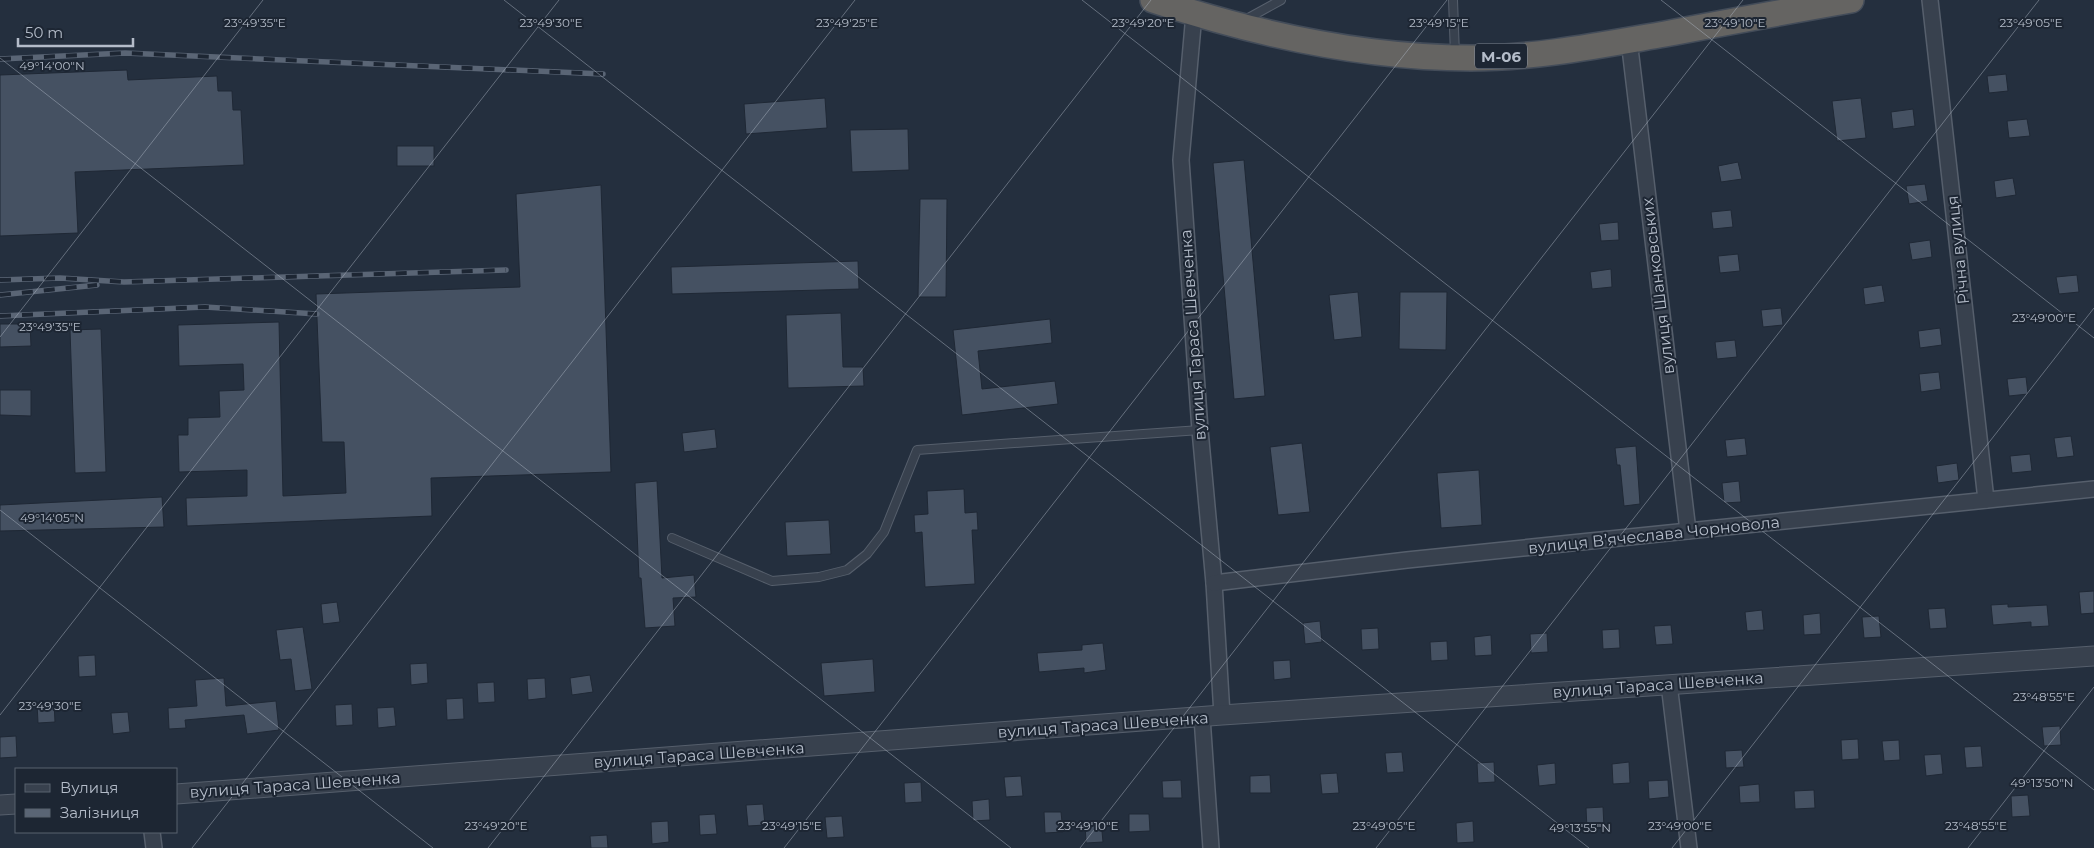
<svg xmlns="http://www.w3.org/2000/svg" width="2094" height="848" font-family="Montserrat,sans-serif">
  <rect width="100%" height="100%" fill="#242f3e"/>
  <g fill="#455162" stroke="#1f2835">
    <path d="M127,70l1,10 89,-4 1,15h14l1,19h8l3,55 -169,7 3,61 -78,3v-161z"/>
    <path d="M2006,74l2,17 -19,2 -2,-17z"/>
    <path d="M825,98l2,30 -81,6 -2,-30z"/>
    <path d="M1861,98l5,40 -29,3 -5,-40z"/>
    <path d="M1913,109l2,17 -22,3 -2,-17z"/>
    <path d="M2027,119l3,17 -21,2 -2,-17z"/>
    <path d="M908,129l1,41 -57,2 -2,-42z"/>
    <rect x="397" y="146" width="37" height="20"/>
    <path d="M1244,160l21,236 -31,3 -21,-236z"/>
    <path d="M1738,162l4,17 -21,3 -3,-16z"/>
    <path d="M2013,178l3,17 -20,3 -2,-17z"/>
    <path d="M1925,184l3,17 -19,3 -3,-18z"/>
    <path d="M601,185l10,287 -180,6 1,38 -245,10 -1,-28 61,-2v-26l-68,2 -1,-37h10v-17l32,-1 -1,-26 25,-1 -1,-26 -64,2 -1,-41 101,-3 4,174 63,-3 -2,-51h-22l-6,-148 204,-7 -4,-93z"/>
    <path d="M920,199h27l-1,98h-28z"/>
    <path d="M1731,210l2,17 -20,2 -2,-17z"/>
    <path d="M1618,222l1,18 -18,1 -2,-17z"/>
    <path d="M1930,240l2,17 -20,3 -3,-17z"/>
    <path d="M1738,254l2,17 -20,2 -2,-17z"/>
    <path d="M858,261l1,28 -187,5 -1,-27z"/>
    <path d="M1611,269l1,18 -20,2 -2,-17z"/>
    <path d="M2077,275l2,17 -20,2 -3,-17z"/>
    <path d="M1882,285l3,17 -20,3 -2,-17z"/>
    <path d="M1358,292l4,45 -28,3 -5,-45z"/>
    <path d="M1400,292h47l-1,58 -47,-1z"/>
    <path d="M1781,308l2,17 -20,2 -2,-17z"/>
    <path d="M841,313l2,54h20l1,19 -76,2 -2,-73z"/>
    <path d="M1050,319l2,24 -74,8 4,38 73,-8 3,23 -96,11 -9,-85z"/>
    <path d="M0,324h30l1,22 -31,1z"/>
    <path d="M1940,328l2,17 -22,3 -2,-17z"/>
    <path d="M101,329l5,143 -31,1 -5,-143z"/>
    <path d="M1735,340l2,17 -20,2 -2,-17z"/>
    <path d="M1939,372l2,17 -20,3 -2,-18z"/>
    <path d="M2026,377l2,17 -19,2 -2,-17z"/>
    <path d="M0,390h31v26l-31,-1z"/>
    <path d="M715,429l2,19 -33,4 -2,-19z"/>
    <path d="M2071,436l3,20 -17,2 -3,-20z"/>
    <path d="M1745,438l2,17 -20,2 -2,-17z"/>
    <path d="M1302,443l8,69 -32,3 -8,-68z"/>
    <path d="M1636,446l4,58 -16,2 -4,-41h-3l-2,-17z"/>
    <path d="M2030,454l2,17 -20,2 -2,-17z"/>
    <path d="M1957,463l2,17 -21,3 -2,-17z"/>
    <path d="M1479,470l3,55 -41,3 -4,-55z"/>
    <path d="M657,481l5,97 32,-3 2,22 -23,1 2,28 -30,2 -4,-50h-2l-4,-95z"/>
    <path d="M1739,481l2,21 -17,1 -2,-20z"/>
    <path d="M964,489l1,24 12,-1 1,18h-6l3,54 -50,3 -3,-55 -7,1 -1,-18 14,-1 -1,-23z"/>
    <path d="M162,497l2,30 -164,4v-26z"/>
    <path d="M829,520l2,34 -44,2 -2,-34z"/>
    <path d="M2094,591v22l-13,1 -2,-22z"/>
    <path d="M337,602l3,20 -17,2 -2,-20z"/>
    <path d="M2008,604v3l39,-2 2,21 -18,1v-5l-38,3 -2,-20z"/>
    <path d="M1945,608l2,20 -17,1 -2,-20z"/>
    <path d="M1762,610l2,20 -17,1 -2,-19z"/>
    <path d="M1820,613l1,21 -17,1 -1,-20z"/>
    <path d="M1879,616l2,21 -17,1 -2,-21z"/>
    <path d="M1320,621l2,21 -17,2 -2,-21z"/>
    <path d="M1671,625l2,19 -17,1 -2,-19z"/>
    <path d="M303,627l9,62 -17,2 -4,-32 -11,1 -4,-30z"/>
    <path d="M1378,628l1,21 -17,1 -1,-21z"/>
    <path d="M1619,629l1,19 -17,1 -1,-19z"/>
    <path d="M1547,633l1,19 -17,1 -1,-19z"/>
    <path d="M1491,635l1,20 -17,1 -1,-19z"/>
    <path d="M1447,641l1,19 -17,1 -1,-19z"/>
    <path d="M1103,643l3,27 -22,3v-5l-45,4 -2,-19 45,-3v-5z"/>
    <path d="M95,655l1,21 -17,1 -1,-21z"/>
    <path d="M873,659l2,33 -51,4 -3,-33z"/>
    <path d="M1290,660l1,18 -17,2 -1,-19z"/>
    <path d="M427,663l1,20 -17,2 -1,-21z"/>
    <path d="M590,675l3,17 -21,3 -2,-17z"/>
    <path d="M224,678l2,28 50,-5 3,29 -32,4 -3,-19 -59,5 1,8 -17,1 -1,-21 29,-2 -2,-26z"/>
    <path d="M545,678l1,20 -18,2 -1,-21z"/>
    <path d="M494,682l1,20 -17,1 -1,-20z"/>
    <path d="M463,698l1,21 -17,1 -1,-21z"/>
    <path d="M54,702l1,20 -17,1 -1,-20z"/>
    <path d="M352,704l1,21 -17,1 -1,-21z"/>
    <path d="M394,707l2,19 -18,2 -1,-20z"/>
    <path d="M128,712l2,20 -17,2 -2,-21z"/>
    <path d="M2060,726l1,19 -17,1 -2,-19z"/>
    <path d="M16,736l1,21 -17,1v-21z"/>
    <path d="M1858,739l1,20 -17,1 -1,-20z"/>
    <path d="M1899,740l1,20 -16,1 -2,-20z"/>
    <path d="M1981,746l2,21 -17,1 -2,-21z"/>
    <path d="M1742,750l2,17 -18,1 -1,-17z"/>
    <path d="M1402,752l2,20 -17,1 -2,-20z"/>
    <path d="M1941,754l2,20 -17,2 -2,-21z"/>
    <path d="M1494,762l1,20 -17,1 -1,-20z"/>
    <path d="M1629,762l1,21 -17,1 -1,-20z"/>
    <path d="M1555,763l1,21 -17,2 -2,-21z"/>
    <path d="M1337,773l2,20 -17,1 -2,-20z"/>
    <path d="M1270,775l1,18h-21v-17z"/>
    <path d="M1021,776l2,20 -17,1 -2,-20z"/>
    <path d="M1181,780l1,18h-19l-1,-17z"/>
    <path d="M1668,780l1,17 -20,2 -1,-18z"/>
    <path d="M921,782l1,20 -17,1 -1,-20z"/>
    <path d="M1759,784l1,18 -20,1 -1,-17z"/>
    <path d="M1814,790l1,18 -20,1 -1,-18z"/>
    <path d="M2028,795l2,21 -18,1 -1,-21z"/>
    <path d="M989,799l1,21 -17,1 -1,-20z"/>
    <path d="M763,804l2,21 -17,1 -2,-21z"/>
    <path d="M1603,807l1,21 -17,1 -1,-21z"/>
    <path d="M1044,812h17l2,20 -18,1z"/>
    <path d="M715,814l2,20 -17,1 -1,-20z"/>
    <path d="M1129,814h20l1,17 -21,1z"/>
    <path d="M842,816l2,21 -17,1 -2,-21z"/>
    <path d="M668,821l1,21 -17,2 -1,-22z"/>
    <path d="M1101,821l2,21 -17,1 -1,-21z"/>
    <path d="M1473,821l1,21 -17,1 -1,-20z"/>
    <path d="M607,835l1,13h-17l-1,-12z"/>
  </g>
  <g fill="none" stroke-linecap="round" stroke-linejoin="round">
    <g stroke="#565f6c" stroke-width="10">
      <g id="service">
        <path d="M1453,0l2,55"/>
        <path d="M1243,21l38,-21"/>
        <path d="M672,538l100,43 47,-4 28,-7 20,-16 17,-22 33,-82 283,-20"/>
      </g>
    </g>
    <g stroke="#565f6c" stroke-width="18">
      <g id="minor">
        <path d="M1930,0l56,500"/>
        <path d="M1194,14l-13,146 19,270 14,153 8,132"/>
        <path d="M1629,40l59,491"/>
        <path d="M1214,583l193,-23 687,-71"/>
        <path d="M1669,684l20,164"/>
        <path d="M1202,717l9,131"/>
        <path d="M152,832l2,16"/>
      </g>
    </g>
    <g stroke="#565f6c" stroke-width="21">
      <g id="tertiary">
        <path d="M176,794l1046,-79 872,-59"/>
        <path d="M0,805l16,-1"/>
      </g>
    </g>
    <g stroke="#434c59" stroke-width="28">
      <path id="trunk" d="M1153,0c102,34 210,58 318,58 65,0 130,-13 194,-24 62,-12 124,-23 186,-34"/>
    </g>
    <use href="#service" stroke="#38414e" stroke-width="8"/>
    <use href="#minor" stroke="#38414e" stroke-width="15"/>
    <use href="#tertiary" stroke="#38414e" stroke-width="19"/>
    <use href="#trunk" stroke="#656462" stroke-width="25"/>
    <g stroke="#5a6575" stroke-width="5.5">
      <g id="rail">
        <path d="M0,59l125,-6 478,21"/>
        <path d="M0,280l60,-2 64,4 382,-12"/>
        <path d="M0,295l97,-10"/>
        <path d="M0,316l205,-9 112,7"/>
      </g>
    </g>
    <use href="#rail" stroke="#1d2633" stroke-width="4" stroke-dasharray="11" stroke-linecap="butt"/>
  </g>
  <path fill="none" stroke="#b4bcc9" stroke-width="1" stroke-opacity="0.45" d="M504,0l1085,848M1082,0l1012,790M1661,0l433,338M0,58l1011,790M0,337l263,-337M0,510l433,338M0,715l559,-715M192,848l663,-848M488,848l663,-848M784,848l663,-848M1080,848l663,-848M1376,848l663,-848M1672,848l422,-540M1968,848l126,-161"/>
  <g text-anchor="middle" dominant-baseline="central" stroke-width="4" stroke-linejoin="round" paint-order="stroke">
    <rect fill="#1d2633" stroke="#878f9c" stroke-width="1" x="1475" y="43.5" width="52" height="25" rx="4"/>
    <g font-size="15" font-weight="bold" fill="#b4bcc9">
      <text x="1501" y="56">М-06</text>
    </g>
    <g font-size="16" fill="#b4bcc9" stroke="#1d2633">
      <text transform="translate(1958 250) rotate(-96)">Річна вулиця</text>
      <text transform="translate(1658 286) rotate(-97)">вулиця Шанковських</text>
      <text transform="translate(1193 335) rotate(-94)">вулиця Тараса Шевченка</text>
      <text transform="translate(1654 535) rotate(-6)">вулиця Вʼячеслава Чорновола</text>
      <text transform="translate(1658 685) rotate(-4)">вулиця Тараса Шевченка</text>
      <text transform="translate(1103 725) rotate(-4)">вулиця Тараса Шевченка</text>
      <text transform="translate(699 755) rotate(-4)">вулиця Тараса Шевченка</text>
      <text transform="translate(295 785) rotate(-4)">вулиця Тараса Шевченка</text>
    </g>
  </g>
  <g font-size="12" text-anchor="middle" fill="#b4bcc9" stroke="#1d2633" stroke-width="4" stroke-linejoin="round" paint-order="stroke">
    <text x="1439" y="27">23°49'15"E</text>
    <text x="1735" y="27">23°49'10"E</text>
    <text x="255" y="27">23°49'35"E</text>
    <text x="551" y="27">23°49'30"E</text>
    <text x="847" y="27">23°49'25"E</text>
    <text x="1143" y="27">23°49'20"E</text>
    <text x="2031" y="27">23°49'05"E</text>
    <text x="52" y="70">49°14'00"N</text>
    <text x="2044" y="322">23°49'00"E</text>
    <text x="50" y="331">23°49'35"E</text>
    <text x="52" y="522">49°14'05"N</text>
    <text x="2044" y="701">23°48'55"E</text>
    <text x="50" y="710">23°49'30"E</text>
    <text x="2042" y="787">49°13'50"N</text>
    <text x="496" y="830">23°49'20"E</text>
    <text x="792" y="830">23°49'15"E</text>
    <text x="1088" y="830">23°49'10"E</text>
    <text x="1384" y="830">23°49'05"E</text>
    <text x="1680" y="830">23°49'00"E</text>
    <text x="1976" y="830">23°48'55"E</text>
    <text x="1580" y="832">49°13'55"N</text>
  </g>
  <rect x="15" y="768" width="162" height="65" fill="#1d2633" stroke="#59626f"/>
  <rect x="25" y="784" width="25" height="8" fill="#38414e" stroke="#59626f"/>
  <text x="60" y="793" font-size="15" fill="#b4bcc9">Вулиця</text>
  <rect x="25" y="809" width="25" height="8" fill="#5a6575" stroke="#59626f"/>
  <text x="60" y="818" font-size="15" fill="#b4bcc9">Залізниця</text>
  <path d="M18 38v8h115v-8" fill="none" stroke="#b4bcc9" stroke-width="2.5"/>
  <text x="25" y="38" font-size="15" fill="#b4bcc9" stroke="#1d2633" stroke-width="4" paint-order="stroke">50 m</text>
</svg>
